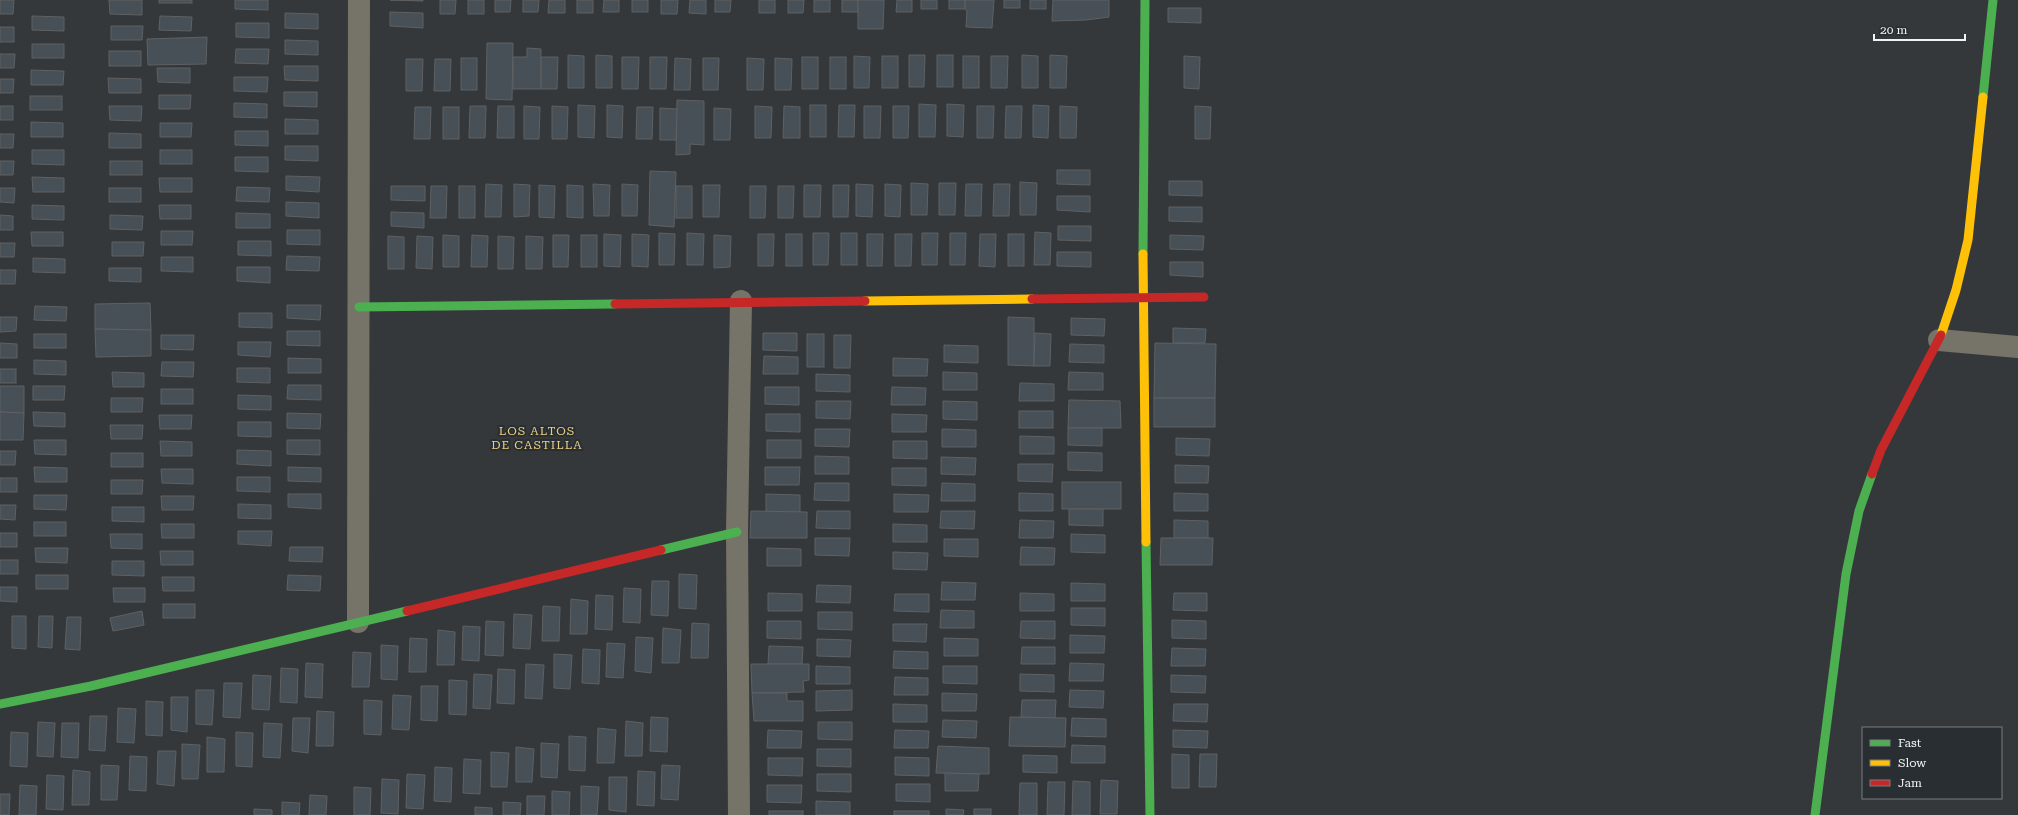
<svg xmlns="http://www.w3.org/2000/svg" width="2018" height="815" font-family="'Roboto Serif',serif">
  <rect width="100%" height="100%" fill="#35383b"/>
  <g fill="#475056" stroke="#5f6163">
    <path d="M0,0h14l-1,14h-13z"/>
    <path d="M109,0h33v15l-32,-1z"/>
    <rect x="159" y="0" width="33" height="3"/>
    <path d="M235,0h33v10l-33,-1z"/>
    <path d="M390,0h33v1z"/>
    <path d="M440,0h16l-1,14h-15z"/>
    <rect x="468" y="0" width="16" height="14"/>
    <path d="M495,0h16l-1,12h-15z"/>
    <path d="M523,0h16l-1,12h-15z"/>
    <path d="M549,0h16v13h-17z"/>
    <rect x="577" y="0" width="16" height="13"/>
    <path d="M604,0h15v12h-16z"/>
    <rect x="632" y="0" width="16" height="12"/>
    <path d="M661,0h17l-1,14h-16z"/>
    <path d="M690,0h16v14l-17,-1z"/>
    <path d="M715,0h16l-1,12h-15z"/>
    <rect x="759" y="0" width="16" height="13"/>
    <path d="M788,0h16l-1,13h-15z"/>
    <rect x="814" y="0" width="16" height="12"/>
    <rect x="842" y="0" width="16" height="12"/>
    <path d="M858,0h26l-1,29h-25z"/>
    <path d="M897,0h15v12h-16z"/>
    <rect x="921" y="0" width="16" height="9"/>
    <rect x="949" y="0" width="16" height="9"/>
    <path d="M965,0h29l-2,28 -26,-1 1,-16 -2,-2z"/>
    <rect x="1004" y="0" width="16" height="8"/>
    <rect x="1030" y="0" width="16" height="9"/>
    <path d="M1053,0h56v17l-23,3 -34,1z"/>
    <path d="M1168,8h33v15l-33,-1z"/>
    <path d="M390,12l33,1v15l-33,-2z"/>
    <path d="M285,13l33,1v15l-33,-1z"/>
    <path d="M32,16l32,1v14l-32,-1z"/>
    <path d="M160,16l32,1 -1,14 -32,-1z"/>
    <path d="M236,23h33v15l-33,-1z"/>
    <path d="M111,26h32l-1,14h-31z"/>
    <rect x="0" y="27" width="14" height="15"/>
    <path d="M207,37l-1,27 -58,1 -1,-26z"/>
    <path d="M285,40l33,1v14l-33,-1z"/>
    <path d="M487,43h26l-1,57 -26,-1z"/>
    <rect x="32" y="44" width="32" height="14"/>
    <path d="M527,48l14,1v40h-28v-32h14z"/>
    <path d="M236,49h33l-1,15 -33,-1z"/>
    <rect x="109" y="51" width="32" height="15"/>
    <path d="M0,54h15l-1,14h-14z"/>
    <path d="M568,55l16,1v32h-16z"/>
    <path d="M596,55l16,1v32h-16z"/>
    <path d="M909,55h16l-1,32h-15z"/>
    <rect x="937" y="55" width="16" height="32"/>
    <path d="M1022,55l16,1v32h-16z"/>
    <path d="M1050,55l17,1 -1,32h-16z"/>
    <path d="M854,56l16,1 -1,31h-15z"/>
    <rect x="882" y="56" width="16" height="32"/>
    <rect x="963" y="56" width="16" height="32"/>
    <path d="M991,56h17l-1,32h-16z"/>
    <path d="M1184,56l16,1 -1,32 -15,-1z"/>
    <path d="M541,57h17l-1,32h-16z"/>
    <path d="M622,57h17l-1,32h-16z"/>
    <path d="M650,57h17l-1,32h-16z"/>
    <rect x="802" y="57" width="16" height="32"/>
    <rect x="830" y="57" width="16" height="32"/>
    <rect x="461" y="58" width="16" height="32"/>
    <path d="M675,58l16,1 -1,31h-16z"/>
    <path d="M703,58h16l-1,32h-15z"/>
    <path d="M747,58l17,1 -1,31h-16z"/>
    <path d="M775,58l17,1 -1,31h-16z"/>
    <path d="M406,59h17l-1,32h-16z"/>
    <path d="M435,59h16l-1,32h-16z"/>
    <path d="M284,66h34v15l-33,-1z"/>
    <path d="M157,68h33v15l-32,-1z"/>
    <path d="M31,70l33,1 -1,14h-32z"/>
    <path d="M234,77h34l-1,15 -33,-1z"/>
    <path d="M108,78l33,1v14h-32z"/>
    <path d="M0,79h14l-1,14h-13z"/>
    <path d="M284,92h33v15l-33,-1z"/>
    <path d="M159,95h32l-1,14h-31z"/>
    <rect x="30" y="96" width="32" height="14"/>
    <path d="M677,100l27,1v44l-14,-1v10l-14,1z"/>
    <path d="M234,103l33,1v14l-33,-1z"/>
    <path d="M919,104l17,1 -1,32h-16z"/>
    <path d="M947,104l17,1 -1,32 -16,-1z"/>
    <path d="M578,105l17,1 -1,32 -16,-1z"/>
    <path d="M607,105l16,1 -1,32 -15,-1z"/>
    <rect x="810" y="105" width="16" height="32"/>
    <path d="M839,105h16l-1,32h-16z"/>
    <path d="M1033,105l16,1 -1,32 -15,-1z"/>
    <rect x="0" y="106" width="13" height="14"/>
    <path d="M109,106h33l-1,15 -31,-1z"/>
    <path d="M470,106h16l-1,32h-16z"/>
    <path d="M498,106h16v32h-17z"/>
    <path d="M524,106l16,1 -1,32h-15z"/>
    <path d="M552,106l16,1 -1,32h-15z"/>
    <path d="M755,106l17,1 -1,31h-16z"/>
    <path d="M784,106l16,1v31h-17z"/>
    <path d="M864,106h17l-1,32h-16z"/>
    <path d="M893,106h16l-1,32h-15z"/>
    <path d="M977,106h17l-1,32h-16z"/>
    <path d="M1006,106h16l-1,32h-16z"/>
    <path d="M1060,106l17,1 -1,31h-16z"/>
    <path d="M1195,106l16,1 -1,32h-15z"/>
    <path d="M415,107h16l-1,32h-16z"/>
    <rect x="443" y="107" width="16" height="32"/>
    <path d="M637,107h16l-1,32h-16z"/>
    <path d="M660,108l17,1 -1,31h-16z"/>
    <path d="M714,108l17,1 -1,31h-16z"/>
    <path d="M285,119l33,1v14h-33z"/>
    <path d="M31,122l32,1v14h-32z"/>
    <path d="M160,123h32l-1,14h-31z"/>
    <path d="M235,131h33v15l-33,-1z"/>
    <path d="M109,133l32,1v14h-32z"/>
    <path d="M0,134h14l-1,14h-13z"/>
    <path d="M285,146h33v15l-33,-1z"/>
    <path d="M32,150h32v15l-32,-1z"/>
    <rect x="160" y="150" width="32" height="14"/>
    <path d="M235,157h33v15l-33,-1z"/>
    <path d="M0,161h14l-1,14h-13z"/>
    <rect x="110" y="161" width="32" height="14"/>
    <path d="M1057,170h33v15l-33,-1z"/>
    <path d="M650,171l26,1 -2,55 -25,-2z"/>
    <path d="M286,176l34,1 -1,15 -33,-2z"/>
    <path d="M32,177l32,1v14h-31z"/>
    <path d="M159,178h33v14h-32z"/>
    <path d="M1169,181h33v15l-33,-1z"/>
    <path d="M1020,182l17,1 -1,32h-16z"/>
    <path d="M911,183l17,1 -1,31h-16z"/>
    <path d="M939,183h17l-1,32h-16z"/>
    <path d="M486,184l16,1 -1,32h-16z"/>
    <path d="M514,184l16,1 -1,31 -15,1z"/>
    <path d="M593,184l17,1 -1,31h-15z"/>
    <path d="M622,184l16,1 -1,31h-15z"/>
    <path d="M856,184l17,1 -1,32 -16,-1z"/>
    <path d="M885,184l16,1 -1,32 -15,-1z"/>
    <path d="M966,184h16l-1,32h-16z"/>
    <path d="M994,184h16l-1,32h-16z"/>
    <path d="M539,185l16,1 -1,32 -15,-1z"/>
    <path d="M567,185l16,1v32l-16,-1z"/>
    <path d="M703,185h17l-1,32h-16z"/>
    <path d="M804,185h17l-1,32h-16z"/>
    <path d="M833,185h16l-1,32h-15z"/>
    <path d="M391,186h34v15l-34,-1z"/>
    <path d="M431,186h16l-1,32h-16z"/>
    <rect x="459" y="186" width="16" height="32"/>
    <rect x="676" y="186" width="16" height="32"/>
    <path d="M750,186h16l-1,32h-15z"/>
    <path d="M778,186h16l-1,32h-15z"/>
    <path d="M237,187l33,1 -1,14 -33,-1z"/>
    <path d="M0,188h15l-1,15 -14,-1z"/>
    <rect x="109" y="188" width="32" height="14"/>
    <path d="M1057,196h33v16l-33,-2z"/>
    <path d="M286,202l33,1v15l-33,-2z"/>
    <path d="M32,205l32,1v14l-32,-1z"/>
    <path d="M159,205h32v14h-31z"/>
    <path d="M1169,207h33v15l-33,-1z"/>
    <path d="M391,212l33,1v15l-33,-2z"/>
    <path d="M236,213l34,1v14h-34z"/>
    <path d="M0,215l13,1v14h-13z"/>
    <path d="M110,215l33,1 -1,14 -32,-1z"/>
    <path d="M1058,226h33v15l-33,-1z"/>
    <path d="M287,230h33v15l-33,-1z"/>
    <path d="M161,231h32l-1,14h-31z"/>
    <path d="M31,232h32v14h-31z"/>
    <path d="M1035,232l16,1 -1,32h-16z"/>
    <path d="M659,233l16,1 -1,31h-15z"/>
    <path d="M687,233l17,1 -1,31h-16z"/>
    <path d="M813,233h16l-1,32h-15z"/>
    <rect x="841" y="233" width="16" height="32"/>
    <path d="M922,233h16l-1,32h-15z"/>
    <path d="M950,233h16l-1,32h-15z"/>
    <path d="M604,234l17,1 -1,32 -16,-1z"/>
    <path d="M632,234l17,1 -1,32 -16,-1z"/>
    <path d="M758,234h16l-1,32h-15z"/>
    <rect x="786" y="234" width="16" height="32"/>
    <path d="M867,234h16l-1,32h-15z"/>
    <path d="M895,234h17l-1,32h-16z"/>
    <path d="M980,234h16l-1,33 -16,-1z"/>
    <rect x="1008" y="234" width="16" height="32"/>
    <path d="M443,235l16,1v31h-16z"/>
    <path d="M472,235l16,1 -1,31h-16z"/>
    <path d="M553,235h16l-1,32h-15z"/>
    <rect x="581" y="235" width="16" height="32"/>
    <path d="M714,235l17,1 -1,31 -16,1z"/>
    <path d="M1170,235l34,1 -1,14 -33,-1z"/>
    <path d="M388,236l16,1v32h-16z"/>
    <path d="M417,236l16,1 -1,32 -16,-1z"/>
    <path d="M498,236l16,1 -1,32h-15z"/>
    <path d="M526,236l17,1 -1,32h-16z"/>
    <path d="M238,241h33v15l-33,-1z"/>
    <path d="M112,242h32l-1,14h-31z"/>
    <path d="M0,243h15l-1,14h-14z"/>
    <path d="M1057,252h34v15l-34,-1z"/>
    <path d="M287,256l33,1 -1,14 -33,-1z"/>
    <path d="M161,257h32v15l-32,-1z"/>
    <path d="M33,258l32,1v14l-32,-1z"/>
    <path d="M1170,262h33v15l-33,-2z"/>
    <path d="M237,267h33v16l-33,-2z"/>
    <path d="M109,268h32v14l-32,-1z"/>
    <path d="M0,270h16l-1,14h-15z"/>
    <path d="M150,303l1,27 -56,-1v-25z"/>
    <path d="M287,305h34l-1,15 -33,-2z"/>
    <path d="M35,306l32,1 -1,14 -32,-1z"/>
    <path d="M239,313h33v15l-33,-1z"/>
    <path d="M0,317h17l-1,14 -16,1z"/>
    <path d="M1008,317l26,1v48l-26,-1z"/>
    <path d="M1071,318l34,1 -1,17 -33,-1z"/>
    <path d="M1173,328l33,1 -1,14h-32z"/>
    <path d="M95,329l56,1v26l-55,1z"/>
    <path d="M287,331h33v15l-33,-1z"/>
    <path d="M763,333h34v18l-34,-1z"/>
    <path d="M1035,333l16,1 -1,32h-16z"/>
    <rect x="34" y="334" width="32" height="14"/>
    <rect x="807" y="334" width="17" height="33"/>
    <path d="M161,335h33l-1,15 -32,-1z"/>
    <path d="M834,335h17l-1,33h-16z"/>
    <path d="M238,342h33l-1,15 -32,-2z"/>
    <path d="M0,343l17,1v14h-17z"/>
    <path d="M1155,343l61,1 -1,54h-61z"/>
    <path d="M1070,344l34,1v18l-35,-1z"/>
    <path d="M944,345l34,1v17l-34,-1z"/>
    <path d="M764,356l34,1v17h-35z"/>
    <path d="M288,358l33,1v14h-33z"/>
    <path d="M893,358l35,1 -1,17h-34z"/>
    <path d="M34,360l32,1v14l-32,-1z"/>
    <path d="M162,362h32l-1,15 -32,-1z"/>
    <path d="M237,368h33v15l-33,-1z"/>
    <rect x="0" y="369" width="16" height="14"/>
    <path d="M112,372l32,1v14h-31z"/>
    <path d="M943,372l34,1v17h-34z"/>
    <path d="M1069,372l34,1v17h-35z"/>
    <path d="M816,374l34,1v17l-34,-1z"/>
    <path d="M1020,383l34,1v17h-35z"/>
    <path d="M288,385h33v15l-34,-1z"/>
    <path d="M0,386h24v27l-24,-1z"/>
    <path d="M33,386h32l-1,14h-31z"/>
    <path d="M765,387h34v18l-34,-1z"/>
    <path d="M892,387l34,1 -1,17h-34z"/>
    <rect x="161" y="389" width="32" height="15"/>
    <path d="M238,395l33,1v14l-33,-1z"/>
    <path d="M111,398h32l-1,14h-31z"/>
    <rect x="1154" y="398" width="61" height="29"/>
    <path d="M1069,400l51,1 1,27h-53z"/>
    <path d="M816,401h35l-1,18 -34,-1z"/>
    <path d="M943,401l34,1v18l-34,-1z"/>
    <rect x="1019" y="411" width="34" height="17"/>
    <path d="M0,412l24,1 -1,27h-23z"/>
    <path d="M33,412l32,1v14l-31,-1z"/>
    <path d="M287,413l34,1 -1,15 -33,-1z"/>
    <path d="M766,414h34v18l-34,-1z"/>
    <path d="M892,414l35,1 -1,17h-34z"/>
    <path d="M159,415h33l-1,14h-31z"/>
    <path d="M238,422h33v15l-33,-1z"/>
    <path d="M110,425h33l-1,14h-31z"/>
    <path d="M1068,428h34v18l-34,-1z"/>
    <path d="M815,429h35l-1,18 -34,-1z"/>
    <path d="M942,429l34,1v17h-34z"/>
    <path d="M1020,436l34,1v17h-34z"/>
    <path d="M1176,438l34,1 -1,17 -33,-1z"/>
    <path d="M34,440h32v15l-31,-1z"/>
    <path d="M287,440h33v15l-33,-1z"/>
    <rect x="767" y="440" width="34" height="18"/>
    <path d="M160,441l32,1v14h-31z"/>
    <path d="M893,441h34v18l-34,-1z"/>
    <path d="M237,450l34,1v15l-34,-2z"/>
    <path d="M0,451h16l-1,14h-15z"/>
    <path d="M1068,452l34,1v18l-34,-1z"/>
    <rect x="111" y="453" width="32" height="14"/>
    <path d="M815,456l34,1v17h-34z"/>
    <path d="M941,457l35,1 -1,17 -34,-1z"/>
    <path d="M1018,464h35l-1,18 -34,-1z"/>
    <path d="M1175,465l34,1 -1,17h-33z"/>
    <path d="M34,467l33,1v14h-32z"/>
    <path d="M288,467l33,1v14l-33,-1z"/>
    <path d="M765,467h35l-1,18h-34z"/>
    <path d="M892,468h34v18l-34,-1z"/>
    <path d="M161,469h32v15l-31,-1z"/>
    <path d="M237,477h33v15l-33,-1z"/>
    <rect x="0" y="478" width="17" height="14"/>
    <path d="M111,480h32l-1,14h-31z"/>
    <rect x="1062" y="482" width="59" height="27"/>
    <path d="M815,483h34v18l-35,-1z"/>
    <path d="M942,483l33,1v17h-34z"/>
    <path d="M1019,493l34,1v17h-34z"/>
    <path d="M1174,493l34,1v17h-34z"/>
    <path d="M288,494h33v15l-33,-2z"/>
    <path d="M766,494l34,1v17h-34z"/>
    <path d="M894,494l35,1 -1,17h-34z"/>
    <path d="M34,495h33l-1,15 -32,-1z"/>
    <path d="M161,496h33l-1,14h-31z"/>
    <path d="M238,504l33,1v14l-33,-1z"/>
    <path d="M0,505h16l-1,15 -15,-1z"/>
    <path d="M112,507h32v15l-32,-1z"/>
    <path d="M1069,509h34v17l-34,-1z"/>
    <path d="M751,511l56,1v26h-57z"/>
    <path d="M817,511h33v18l-34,-1z"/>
    <path d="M941,511h34l-1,18 -34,-1z"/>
    <path d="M1020,520l34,1 -1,17h-34z"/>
    <path d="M1174,520l34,1v17h-34z"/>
    <rect x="34" y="522" width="32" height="14"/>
    <path d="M161,524h33v14h-32z"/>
    <path d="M893,524l34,1v17h-34z"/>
    <path d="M238,531h34l-1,15 -33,-2z"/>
    <rect x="0" y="533" width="17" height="14"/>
    <path d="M110,534h32v15l-31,-1z"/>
    <path d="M1071,534l34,1v18l-34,-1z"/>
    <path d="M815,538h35l-1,18 -34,-1z"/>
    <path d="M1161,538h52l-1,27h-52z"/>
    <path d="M944,539h34v18l-34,-1z"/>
    <path d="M290,547h33l-1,15 -33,-1z"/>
    <path d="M1021,547l34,1 -1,17h-34z"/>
    <path d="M35,548h33l-1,15 -31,-1z"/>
    <path d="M767,548l34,1v17h-34z"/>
    <path d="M160,551h33v14h-32z"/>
    <path d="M893,552l35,1 -1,17 -34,-1z"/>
    <rect x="0" y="560" width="18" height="14"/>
    <path d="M112,561h32v15l-32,-1z"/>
    <path d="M679,574l18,1 -1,34 -17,-1z"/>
    <rect x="36" y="575" width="32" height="14"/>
    <path d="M288,575l33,1 -1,15 -33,-1z"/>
    <path d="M162,577h32v14h-31z"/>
    <path d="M652,581h17l-1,35 -17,-1z"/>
    <path d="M942,582l34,1 -1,17h-34z"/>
    <path d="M1071,583l34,1v17h-34z"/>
    <path d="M817,585l34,1 -1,17 -34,-1z"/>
    <path d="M0,587h17v15l-17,-1z"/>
    <path d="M113,588h32v14h-31z"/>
    <path d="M624,588l17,1 -1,34 -17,-1z"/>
    <path d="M768,593l34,1v17h-34z"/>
    <path d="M1020,593l34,1v17h-34z"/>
    <path d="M1174,593h33v18l-34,-1z"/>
    <path d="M895,594h34v18l-35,-1z"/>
    <path d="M596,595l17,1 -1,34 -17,-1z"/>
    <path d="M571,599l17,2 -1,33h-17z"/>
    <rect x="163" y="604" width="32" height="14"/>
    <path d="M543,606l17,1 -1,34h-17z"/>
    <path d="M1071,608h34v18l-34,-1z"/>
    <path d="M941,610l33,1v17h-34z"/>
    <path d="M142,611l2,14 -31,6 -3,-13z"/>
    <path d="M818,612h34v18l-34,-1z"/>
    <path d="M514,614l18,1 -2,34 -17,-1z"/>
    <path d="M12,616h14v33l-14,-1z"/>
    <path d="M39,616h14l-1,32 -14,-1z"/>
    <path d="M67,617h14l-1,33 -15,-1z"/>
    <path d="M1172,620l34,1v18l-34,-1z"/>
    <path d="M486,621l18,1 -1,34 -18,-1z"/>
    <path d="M767,621h34v18l-34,-1z"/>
    <path d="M1021,621h34v18l-35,-1z"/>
    <path d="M692,623l17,1 -1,34h-17z"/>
    <path d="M893,624h34l-1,18 -33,-1z"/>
    <path d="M463,626l17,1 -1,34 -17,-1z"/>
    <path d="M663,628l18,2 -2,33h-17z"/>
    <path d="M438,630l17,2 -1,33h-17z"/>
    <path d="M1070,635l35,1 -1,17h-34z"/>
    <path d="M636,637l17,1 -2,35 -16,-2z"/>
    <path d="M410,638l17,1 -1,33h-17z"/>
    <path d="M944,638l34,1v17h-34z"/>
    <path d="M817,639l34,1 -1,17 -33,-1z"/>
    <path d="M607,643l18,1 -2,34 -17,-1z"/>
    <path d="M381,645l17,1 -1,34 -16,-1z"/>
    <path d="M769,646l34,1 -1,17h-34z"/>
    <path d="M1022,647h33v17h-34z"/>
    <path d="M1172,648l34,1 -1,17h-34z"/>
    <path d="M583,649l17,1 -1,34 -17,-1z"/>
    <path d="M894,651l34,1v17l-35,-1z"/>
    <path d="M353,652l18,1 -2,34h-17z"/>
    <path d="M554,654l18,1 -2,34 -16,-1z"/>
    <path d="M306,663l17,1 -1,34 -17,-1z"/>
    <path d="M1070,663l34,1 -1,17h-34z"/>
    <path d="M526,664l18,1 -2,34 -17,-1z"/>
    <path d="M751,664h58v16l-6,1 1,11 -52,1z"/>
    <path d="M816,666l34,1v17h-34z"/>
    <path d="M943,666h34v18l-34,-1z"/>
    <path d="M281,668l17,1 -1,34 -17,-1z"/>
    <path d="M498,669l17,1 -1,34 -17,-1z"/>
    <path d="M474,674l18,1 -2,34 -17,-1z"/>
    <path d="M1020,674l34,1v17l-34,-1z"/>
    <path d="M253,675l18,1 -2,34 -17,-1z"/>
    <path d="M1171,675l35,1 -1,17 -34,-1z"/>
    <path d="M895,677l33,1v17h-34z"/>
    <path d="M449,680l18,1 -1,34 -17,-1z"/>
    <path d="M224,683h18l-2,35 -17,-1z"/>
    <path d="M421,686h17l-1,35 -16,-1z"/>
    <path d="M196,690h18l-2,35 -16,-1z"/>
    <path d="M852,690v20l-36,1v-20z"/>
    <path d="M1070,690l34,1 -1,17 -34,-1z"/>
    <path d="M752,693h35v8h16v20h-49z"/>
    <path d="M942,693l35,1 -1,17h-34z"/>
    <path d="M393,695l18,1 -2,34 -17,-1z"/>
    <path d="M171,697h17l-1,35 -16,-2z"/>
    <path d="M364,700l18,1 -1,34 -17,-1z"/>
    <path d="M1022,700h34l-1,18 -34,-1z"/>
    <path d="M146,701l17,1 -1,34 -16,-1z"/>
    <path d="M893,704l34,1v17h-34z"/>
    <path d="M1174,704h34l-1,18 -34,-1z"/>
    <path d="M118,708l18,1 -2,34 -17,-1z"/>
    <path d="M317,711l17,1 -1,34h-17z"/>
    <path d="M90,716h17l-2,35 -16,-1z"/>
    <path d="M651,717l17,1 -1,34 -17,-1z"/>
    <path d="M1010,717l56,1 -1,29 -56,-1z"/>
    <path d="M293,718h17l-2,35 -16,-2z"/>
    <path d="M1072,718l34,1v18l-35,-1z"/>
    <path d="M943,720l34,1 -1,17 -34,-1z"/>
    <path d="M626,721l17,2 -1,33h-17z"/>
    <path d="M38,722l17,1 -2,34 -16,-1z"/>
    <path d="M818,722h34v18l-34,-1z"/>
    <path d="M62,723h17l-1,35 -17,-1z"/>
    <path d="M264,723l18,1 -2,34 -17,-1z"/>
    <path d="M598,728l18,2 -2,33h-17z"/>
    <path d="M768,730l34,1 -1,17h-34z"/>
    <path d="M895,730l34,1 -1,17h-34z"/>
    <path d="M1173,730l35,1 -1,17 -34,-1z"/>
    <path d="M11,732l17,1 -1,34 -17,-1z"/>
    <path d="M236,732l17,1 -1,34 -16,-1z"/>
    <path d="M569,736l17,1 -1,34 -16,-1z"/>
    <path d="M207,737l18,2 -1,33h-17z"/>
    <path d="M541,743l18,1 -2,34 -16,-1z"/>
    <path d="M182,744l18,1 -2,34h-16z"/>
    <path d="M1072,745l33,1v17h-34z"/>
    <path d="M938,746l51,2v26l-53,-1z"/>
    <path d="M516,747l18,2 -2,33h-16z"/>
    <path d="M817,749h34v18l-34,-1z"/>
    <path d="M158,751h18l-2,35 -17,-2z"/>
    <path d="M491,752l18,1 -2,34h-16z"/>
    <path d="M1172,754l17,1v33h-17z"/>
    <path d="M1200,754h17l-1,33h-17z"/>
    <path d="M1023,755l34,1v17l-34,-1z"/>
    <path d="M130,756l17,1 -1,34 -17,-1z"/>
    <path d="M895,757l34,1v18l-34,-1z"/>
    <path d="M768,758h35l-1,18 -34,-1z"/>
    <path d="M464,759l17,1 -1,34 -17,-1z"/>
    <path d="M101,765l18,1 -2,34h-16z"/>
    <path d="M662,765l18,1 -2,34 -17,-1z"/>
    <path d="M435,767l17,1 -1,34 -17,-1z"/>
    <path d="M73,770l17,2 -1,33h-17z"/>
    <path d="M638,771l17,1 -1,34 -17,-1z"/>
    <path d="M945,773l34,1 -1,17h-33z"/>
    <path d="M407,774l18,1 -2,34 -17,-1z"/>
    <path d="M817,774h34v18l-34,-1z"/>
    <path d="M47,775l17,1 -1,34 -17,-1z"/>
    <path d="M609,777h18l-1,35 -17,-2z"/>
    <path d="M382,779l17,1 -1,34 -17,-1z"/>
    <path d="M1101,780l17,1 -1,33h-17z"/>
    <path d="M1073,781l17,1v33h-18z"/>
    <path d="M1048,782h17l-1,33h-17z"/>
    <path d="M1020,783h17v32h-18z"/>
    <path d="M896,784h34v18l-34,-1z"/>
    <path d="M20,785l17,1 -1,29h-17z"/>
    <path d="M767,785h35l-1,18 -34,-1z"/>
    <path d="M581,786l18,1 -2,28h-16z"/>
    <path d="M354,787l17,1 -1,27h-16z"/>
    <path d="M552,791l18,1 -1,23h-17z"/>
    <path d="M0,794h10l-1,21h-9z"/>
    <path d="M310,795l17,1 -1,19h-17z"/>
    <path d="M527,796h18l-1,19h-17z"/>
    <path d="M816,801l34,1v13h-34z"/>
    <path d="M282,802l18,1 -1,12h-17z"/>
    <path d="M503,802l18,1 -1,12h-17z"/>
    <path d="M475,807l17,1v7h-17z"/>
    <path d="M254,809l18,1v5h-18z"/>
    <path d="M946,809l18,1 -1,5h-17z"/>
    <rect x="974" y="809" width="17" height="6"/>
    <rect x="769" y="811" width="34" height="4"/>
    <rect x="894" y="811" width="35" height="4"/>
  </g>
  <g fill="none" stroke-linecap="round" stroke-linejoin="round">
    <g stroke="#767368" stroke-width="22">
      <path d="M1939,340l79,7"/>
      <path d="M358,622l1,-622"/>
      <path d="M739,815l-2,-283 4,-231"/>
    </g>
    <g stroke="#4caf50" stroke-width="9">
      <path d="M1983,97l10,-97"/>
      <path d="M1143,254l2,-254"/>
      <path d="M359,307l256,-3"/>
      <path d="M1146,542l4,273"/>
      <path d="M661,550l76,-18"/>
      <path d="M0,704l91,-18 316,-75"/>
      <path d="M1815,815l31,-241 13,-63 13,-37"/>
    </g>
    <g stroke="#ffc107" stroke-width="9">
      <path d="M1143,254l3,288"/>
      <path d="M865,301l167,-2"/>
      <path d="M1941,335l15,-45 12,-50 15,-143"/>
    </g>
    <g stroke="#c62828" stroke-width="9">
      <path d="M1032,299l172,-2"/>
      <path d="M615,304l250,-3"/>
      <path d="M1872,474l9,-24 60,-115"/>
      <path d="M407,611l254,-61"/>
    </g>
  </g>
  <g text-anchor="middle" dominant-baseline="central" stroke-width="4" stroke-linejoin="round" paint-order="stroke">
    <g font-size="12" letter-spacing="1" fill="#e8ce82" stroke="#292e32">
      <text x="537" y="431">LOS ALTOS<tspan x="537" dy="14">DE CASTILLA</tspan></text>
    </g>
  </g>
  <rect x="1862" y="727" width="140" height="72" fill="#292e32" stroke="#787d80"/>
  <rect x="1870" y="740" width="20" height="6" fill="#4caf50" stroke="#787d80"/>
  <text x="1898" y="747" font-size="12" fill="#eff3f5">Fast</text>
  <rect x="1870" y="760" width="20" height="6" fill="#ffc107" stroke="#787d80"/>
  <text x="1898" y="767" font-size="12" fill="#eff3f5">Slow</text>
  <rect x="1870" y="780" width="20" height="6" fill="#c62828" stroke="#787d80"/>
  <text x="1898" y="787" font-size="12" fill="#eff3f5">Jam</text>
  <path d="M1874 34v6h91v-6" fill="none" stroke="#eff3f5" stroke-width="2"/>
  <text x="1880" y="34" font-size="12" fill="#eff3f5" stroke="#292e32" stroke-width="3" paint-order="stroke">20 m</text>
</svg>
